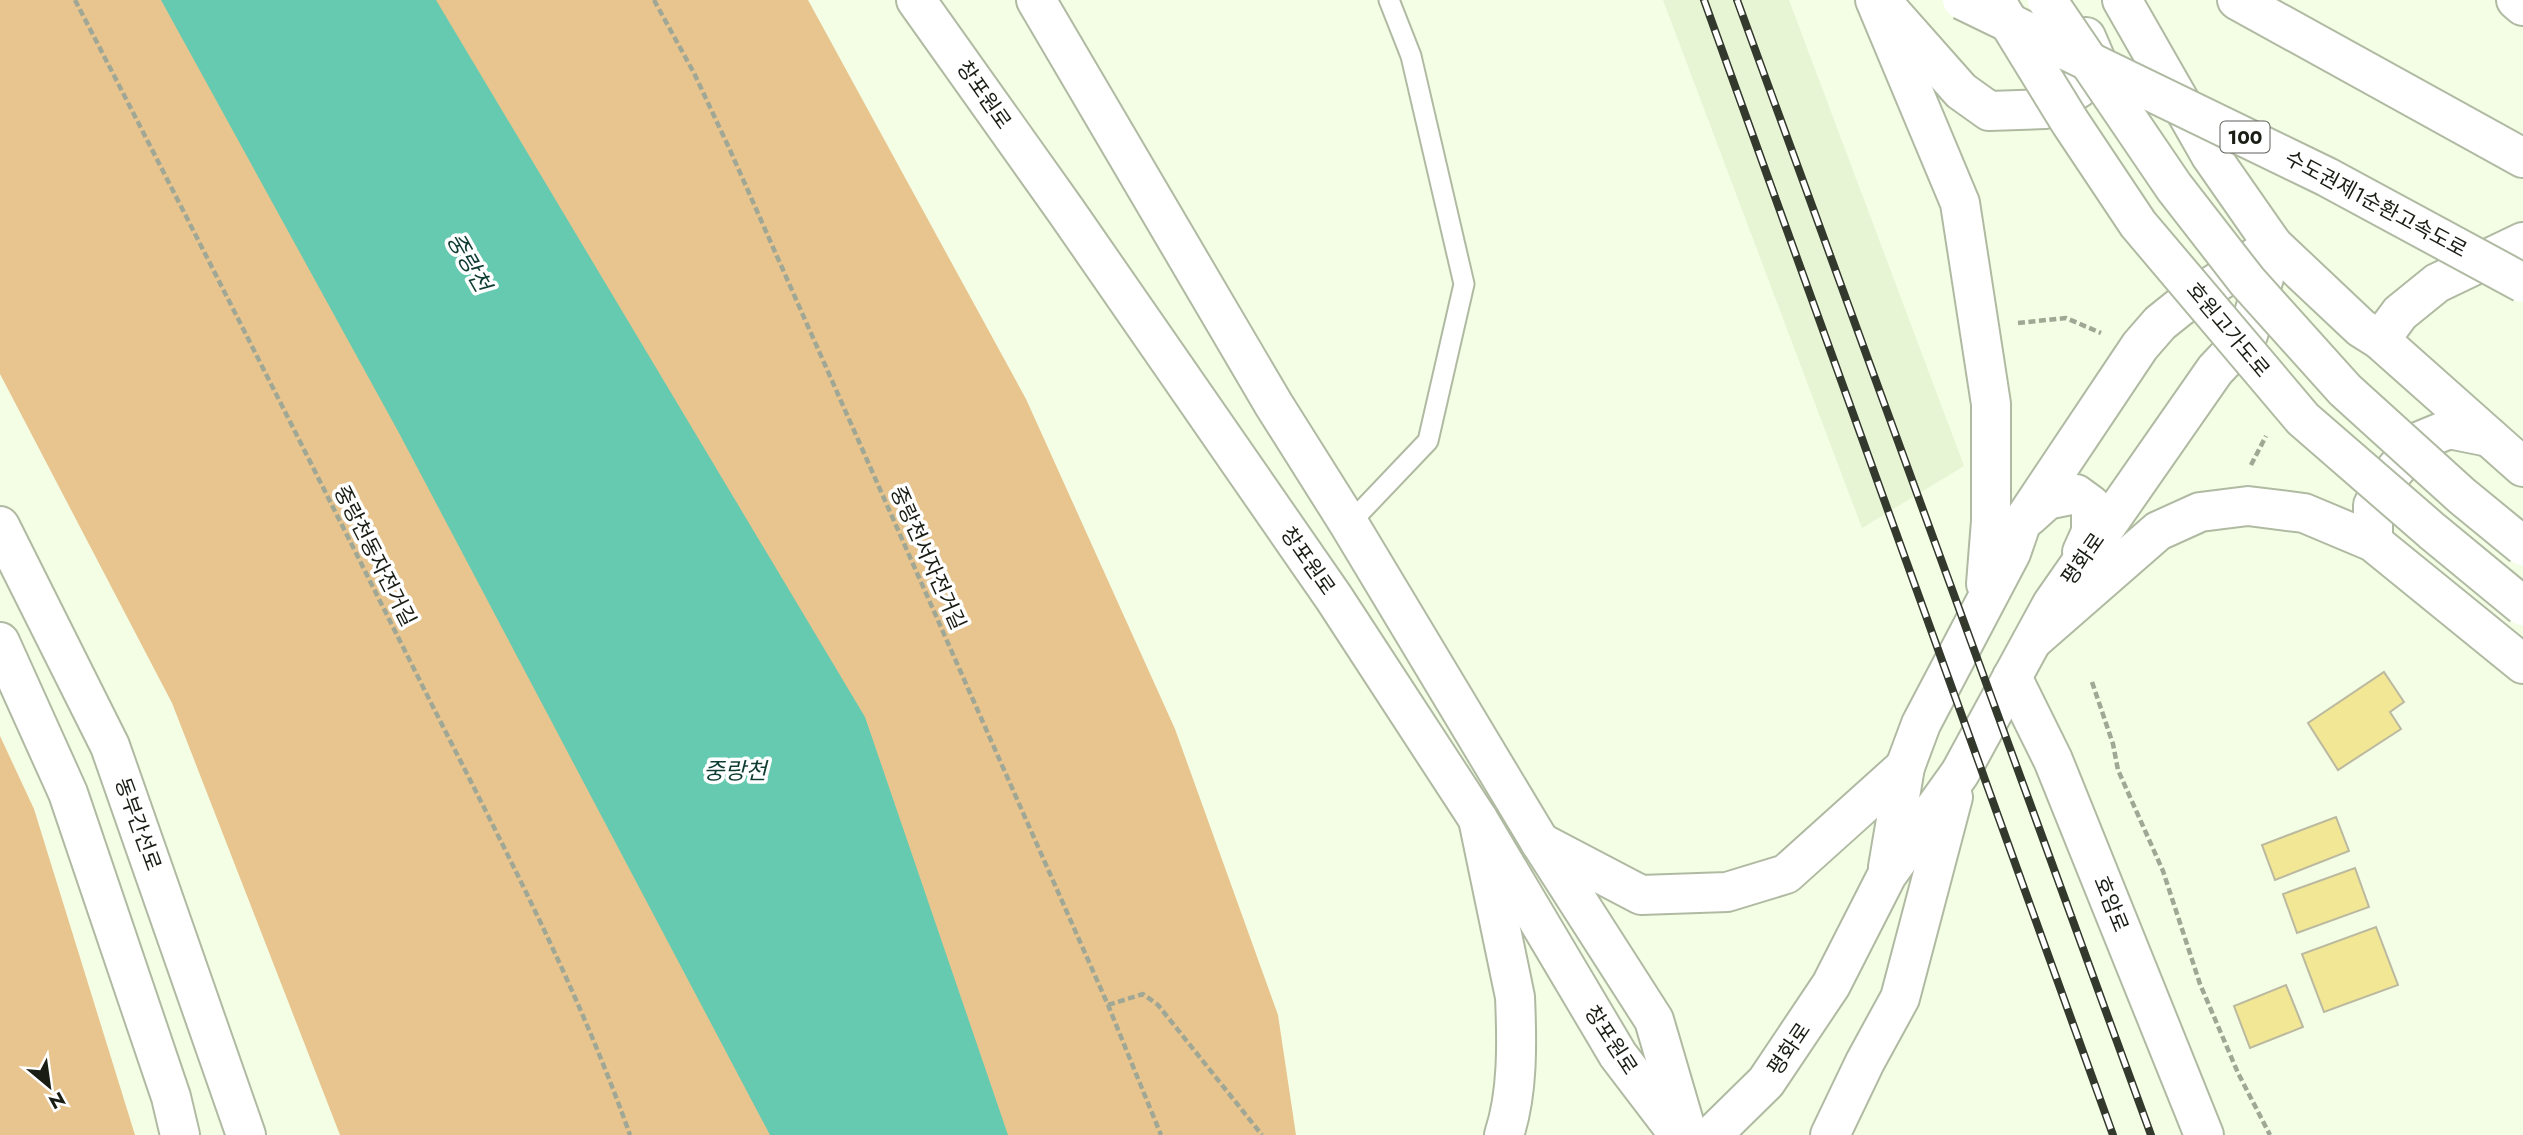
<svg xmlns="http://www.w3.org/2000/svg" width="2523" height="1135" font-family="Jost,'Noto Sans KR',sans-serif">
  <rect width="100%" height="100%" fill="#f3fee5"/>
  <path fill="#e7f5d4" d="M1663,0h126l175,466 -102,62z"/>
  <g fill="#e8c58f">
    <path d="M0,0h808l218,399 149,330 103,286 18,120h-956l-168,-432 -172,-329z"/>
    <path d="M0,736l34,73 101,326h-135z"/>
  </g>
  <path fill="#65caaf" d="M161,0h275l429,717 143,418h-238l-371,-702z"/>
  <g fill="#f2e795" stroke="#bbb99f" stroke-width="2">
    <path d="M2384,672l20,30 -14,10 11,17 -63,41 -30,-47z"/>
    <path d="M2336,817l13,34 -74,29 -13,-35z"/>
    <path d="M2355,868l14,39 -72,26 -14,-39z"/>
    <path d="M2376,927l22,58 -74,27 -22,-58z"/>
    <path d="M2286,985l17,42 -53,21 -16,-42z"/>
  </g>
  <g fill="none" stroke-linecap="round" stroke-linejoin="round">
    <g stroke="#b0baa2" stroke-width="23">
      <path id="service" d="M1349,524l79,-83 36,-157 -53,-228 -22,-56"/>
    </g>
    <g stroke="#b0baa2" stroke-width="42">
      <g id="minor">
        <path d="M2516,0l7,6"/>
        <path d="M2380,340l20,-27 37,-30 86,-41"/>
        <path d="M2012,677l41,83 151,375"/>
      </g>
    </g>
    <g stroke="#b0baa2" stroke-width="42">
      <g id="tertiary">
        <path d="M916,0l150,211 268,387 144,221 140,236 61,80"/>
        <path d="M1036,0l238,405 75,119 191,318 114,178 32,109"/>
      </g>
    </g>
    <g stroke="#b0baa2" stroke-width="42">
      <g id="secondary">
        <path d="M1875,0l85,203 31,201v117l-5,63"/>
        <path d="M2122,0l89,156 62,89"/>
        <path d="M1891,12l70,79 28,20 57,-2 33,-21 16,-30 -9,-21"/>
        <path d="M2028,517l19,-17 29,-6 15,11v27l-9,20"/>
        <path d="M1478,819l37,178c2,45 3,96 -11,138"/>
        <path d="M1540,842l101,53 86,-3 59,-18 119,-107"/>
        <path d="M1888,867l17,-100 16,-43 90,-171 10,-29 119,-178 20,-23 20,-16 86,-57"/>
        <path d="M1712,1135l54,-53 65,-97 56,-110 73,-102 92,-169 163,-234 33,-35 25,-90"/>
        <path d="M1830,1135l35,-73 35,-64 53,-201"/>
      </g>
    </g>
    <g stroke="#b0baa2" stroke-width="42">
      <g id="trunk">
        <path d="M2273,245l88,83 19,12 143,127"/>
        <path d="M0,526l110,220 136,389"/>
        <path d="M2373,542v-37l21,-34 26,-30 29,-12 40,8"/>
        <path d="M2032,641l126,-110 42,-19 48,-6 56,7 69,29 150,122"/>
        <path d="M0,642l68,151 103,304 9,38"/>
      </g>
    </g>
    <g stroke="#b0baa2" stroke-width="42">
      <path id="motorway" d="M2237,0l286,158"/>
    </g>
    <g stroke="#a0a895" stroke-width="4.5" stroke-dasharray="7 3.5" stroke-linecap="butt">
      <path d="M75,0c115,222 227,445 339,669 76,152 159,305 216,466"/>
      <path d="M654,0l40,73 36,77 378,855 53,130"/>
      <path d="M2018,323l48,-5 35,15"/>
      <path d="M2251,465l15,-29"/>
      <path d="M2092,682l21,62 5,26 45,101 37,113 38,89 32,62"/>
      <path d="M1108,1005l35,-11 15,11 104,130"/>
    </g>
    <use href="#service" stroke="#fff" stroke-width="19"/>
    <use href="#minor" stroke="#fff" stroke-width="38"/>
    <use href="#tertiary" stroke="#fff" stroke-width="38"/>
    <use href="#secondary" stroke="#fff" stroke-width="38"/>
    <use href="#trunk" stroke="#fff" stroke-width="38"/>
    <use href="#motorway" stroke="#fff" stroke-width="38"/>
    <g stroke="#34392e" stroke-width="8">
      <g id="rail">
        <path d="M1704,0l409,1135"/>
        <path d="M1737,0l414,1135"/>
      </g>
    </g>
    <use href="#rail" stroke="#fff" stroke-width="5" stroke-dasharray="16" stroke-linecap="butt"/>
    <g stroke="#b0baa2" stroke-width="42" stroke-linecap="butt">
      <g id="trunk-bridge">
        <path d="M2047,0l127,187 73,94 98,109 117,106 61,50"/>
        <path d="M2000,8l70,114 68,102 165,195 129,112 91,75"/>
      </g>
    </g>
    <g stroke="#b0baa2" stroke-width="42" stroke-linecap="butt">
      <path id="motorway-bridge" d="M1962,0l365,177 196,106"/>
    </g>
    <use href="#trunk-bridge" stroke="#fff" stroke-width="38"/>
    <use href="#motorway-bridge" stroke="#fff" stroke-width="38"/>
  </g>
  <g text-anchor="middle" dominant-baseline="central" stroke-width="7" stroke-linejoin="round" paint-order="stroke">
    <rect fill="#fff" stroke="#5e615a" stroke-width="2" x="2220.5" y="121.5" width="49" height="31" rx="5"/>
    <g font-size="19" font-weight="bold" fill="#191d14">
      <text x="2245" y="137">100</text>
    </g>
    <g font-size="21" fill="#191d14" stroke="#fff">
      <text transform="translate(984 95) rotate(55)">창포원로</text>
      <text transform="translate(2376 204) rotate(28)">수도권제1순환고속도로</text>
      <text transform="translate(2228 330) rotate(50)">호원고가도로</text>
      <text transform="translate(375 556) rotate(63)">중랑천동자전거길</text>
      <text transform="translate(928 558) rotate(66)">중랑천서자전거길</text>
      <text transform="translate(2083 559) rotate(-55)">평화로</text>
      <text transform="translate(1308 561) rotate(55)">창포원로</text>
      <text transform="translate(138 824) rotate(70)">동부간선로</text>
      <text transform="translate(2111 904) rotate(68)">호암로</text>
      <text transform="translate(1611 1040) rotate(57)">창포원로</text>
      <text transform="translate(1789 1049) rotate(-56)">평화로</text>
    </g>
    <g font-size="23" font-style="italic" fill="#0e3c32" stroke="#fff">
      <text transform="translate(469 262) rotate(60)">중랑천</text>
      <text x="735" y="771">중랑천</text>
    </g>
  </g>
  <g transform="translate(49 1086) rotate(151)" stroke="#ffffff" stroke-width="5" paint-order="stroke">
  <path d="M0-5L12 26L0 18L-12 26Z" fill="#191d14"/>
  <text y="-10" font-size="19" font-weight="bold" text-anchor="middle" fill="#191d14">N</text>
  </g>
</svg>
